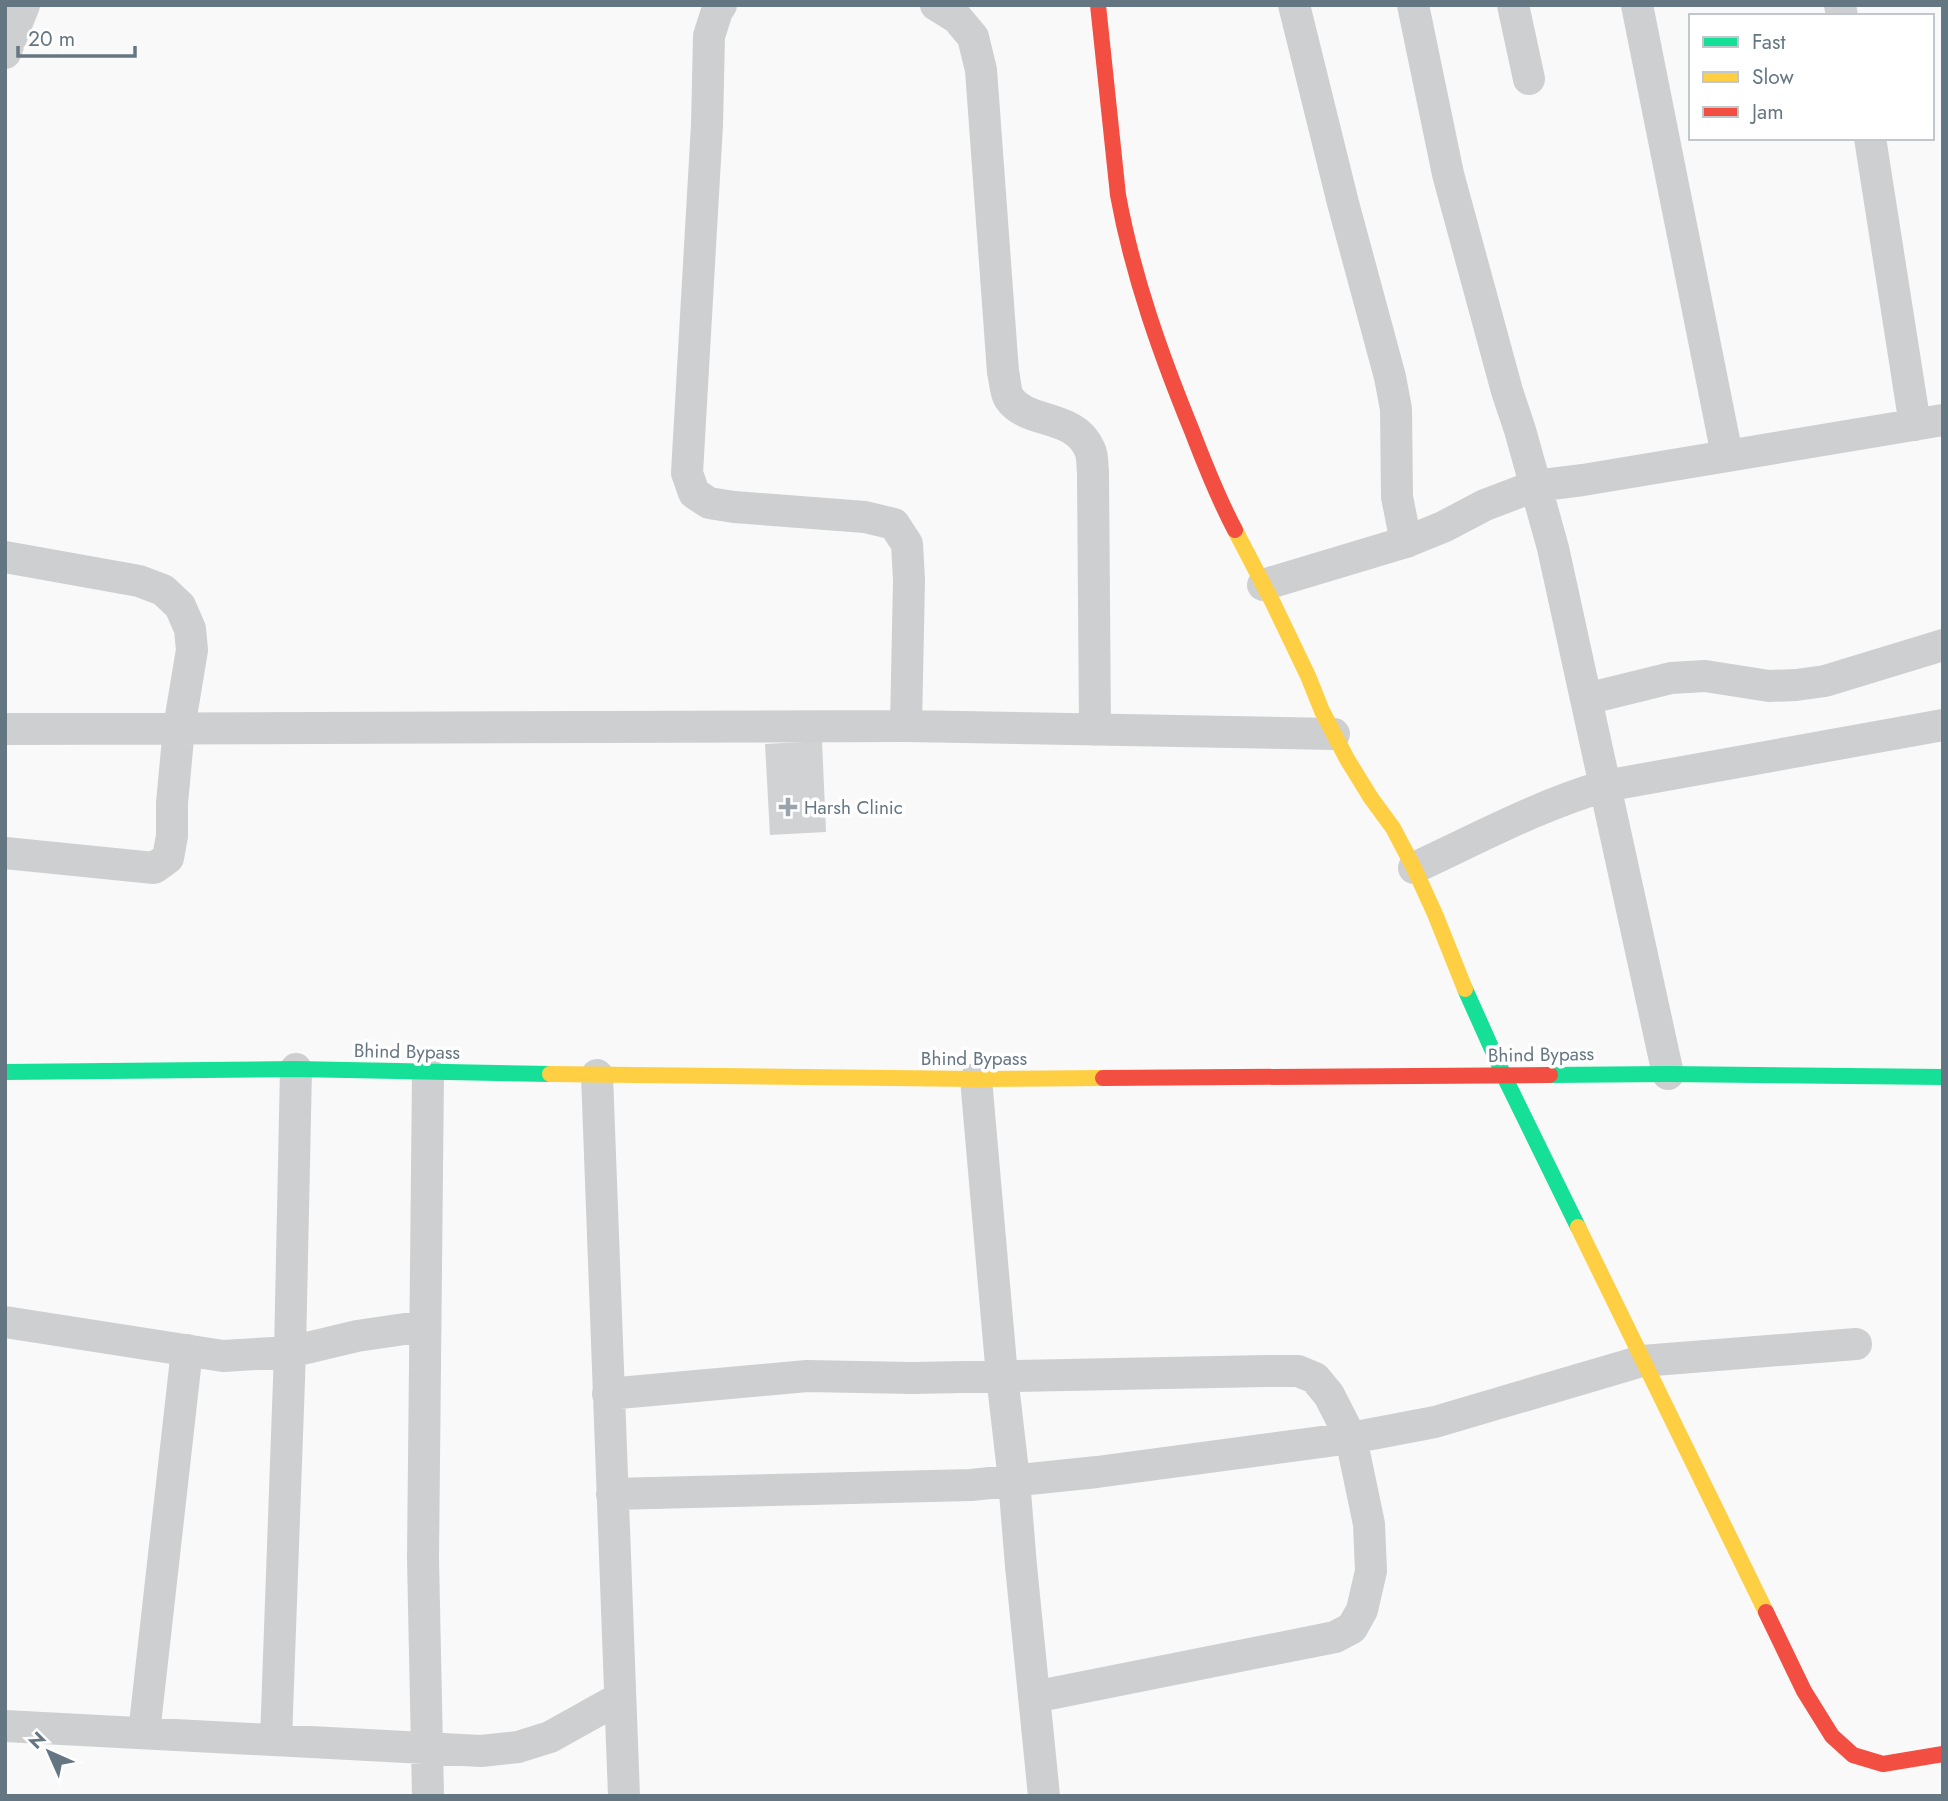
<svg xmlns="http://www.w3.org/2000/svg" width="1948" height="1801" font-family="Jost,sans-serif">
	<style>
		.building { fill: #d0d2d3 }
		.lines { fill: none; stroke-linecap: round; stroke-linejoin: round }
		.street { stroke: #cecfd0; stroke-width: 32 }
		.fast { stroke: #16e098; stroke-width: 16 }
		.slow { stroke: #ffcf43; stroke-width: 16 }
		.jam { stroke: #f24e42; stroke-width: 16 }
		.poi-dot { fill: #99a4ac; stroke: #fff; stroke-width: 2.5 }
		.labels { text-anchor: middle; stroke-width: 7; stroke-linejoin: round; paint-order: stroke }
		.poi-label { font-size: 19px; fill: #657683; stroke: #fff; text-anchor: start }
		.street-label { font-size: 19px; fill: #657683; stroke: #fff }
	</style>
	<rect width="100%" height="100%" fill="#f9f9f9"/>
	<path class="building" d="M822,741L826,832L770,835L765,744Z"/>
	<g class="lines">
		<path class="street" d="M721,5L717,11L709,36L707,125L687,473L694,493L709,503L734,507L865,517L894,524L907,544L909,580L906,726
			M936,5L957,18L973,37L981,70L1003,372C1005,379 1005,392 1009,398C1027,425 1075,413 1090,450C1093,457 1092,465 1093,472L1095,730
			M1294,5L1343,203L1390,377L1396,409L1397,497L1406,542
			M1413,5L1448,174L1507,391L1520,430L1553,548L1668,1074
			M1513,5L1529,79
			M1637,5L1727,455
			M1840,5L1842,16
			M5,53L24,5
			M1870,138L1915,425
			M5,557L139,581L163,590L180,606L190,629L192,650L179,728L172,803V836L168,858L154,868L5,853
			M1263,585L1406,542L1443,527L1485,505L1535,486L1583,480L1943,420
			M1586,699L1671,678L1705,676L1769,686L1796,685L1825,681L1943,645
			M5,729L906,726L1334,734
			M1414,868C1477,839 1539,805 1605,786L1943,725
			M597,1075L624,1796
			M976,1079L1002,1376L1014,1480L1021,1566L1044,1796
			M5,1322L223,1356L290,1352L357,1336L425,1326
			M608,1394L807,1376L912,1378L1267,1371H1298L1315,1378L1329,1395L1351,1438L1369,1524L1371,1571L1362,1610L1352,1628L1335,1637L1034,1697
			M612,1494L971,1485L1097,1472L1351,1438L1435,1422L1642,1361L1856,1344
			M5,1726L481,1751L518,1747L550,1737L620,1698
			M144,1733L187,1350
			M276,1740L290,1352L296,1069
			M428,1796L423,1559L428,1073"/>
		<path class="fast" d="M1465,989L1504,1076L1578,1227
			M5,1072L296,1069L550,1074
			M1550,1075L1668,1074L1943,1077"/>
		<path class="slow" d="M1235,530L1273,603L1308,676L1322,711L1347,759L1371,798L1393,828L1414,868L1435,914L1465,989
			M550,1074L976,1079L1103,1078
			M1578,1227L1766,1612"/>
		<path class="jam" d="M1098,5L1118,195C1133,277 1161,355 1192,431C1205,465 1218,498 1235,530
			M1103,1078L1550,1075
			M1766,1612L1804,1691L1832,1736L1853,1755L1883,1764L1943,1754"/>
	</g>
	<path class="poi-dot" d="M784.5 796.5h7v7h7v7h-7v7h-7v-7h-7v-7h7z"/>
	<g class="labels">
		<g class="poi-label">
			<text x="804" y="814">Harsh Clinic</text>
		</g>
		<g class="street-label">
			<text transform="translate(407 1051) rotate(1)" y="7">Bhind Bypass</text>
			<text transform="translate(1541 1054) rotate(-1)" y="7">Bhind Bypass</text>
			<text x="974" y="1065">Bhind Bypass</text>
		</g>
	</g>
	<rect width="1948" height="1801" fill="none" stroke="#657683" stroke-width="14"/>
	<rect x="1689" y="14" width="245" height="126" fill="#ffffff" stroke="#c1c8cd" stroke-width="2"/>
	<rect x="1703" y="37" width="35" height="10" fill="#16e098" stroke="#c1c8cd" stroke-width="2"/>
	<text x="1752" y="49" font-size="21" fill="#657683">Fast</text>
	<rect x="1703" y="72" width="35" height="10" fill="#ffcf43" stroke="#c1c8cd" stroke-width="2"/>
	<text x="1752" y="84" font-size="21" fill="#657683">Slow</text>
	<rect x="1703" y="107" width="35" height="10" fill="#f24e42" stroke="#c1c8cd" stroke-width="2"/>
	<text x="1752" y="119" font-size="21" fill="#657683">Jam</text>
	<g transform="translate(49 1752) rotate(315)" stroke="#ffffff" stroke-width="5" paint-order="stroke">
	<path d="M0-5L12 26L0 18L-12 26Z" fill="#657683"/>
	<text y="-10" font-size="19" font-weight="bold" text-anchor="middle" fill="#657683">N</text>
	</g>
	<path d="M18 46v10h117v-10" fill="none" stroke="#657683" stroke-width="3.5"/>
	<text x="28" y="46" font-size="21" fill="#657683" stroke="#ffffff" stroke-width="5" paint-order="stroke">20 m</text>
</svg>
